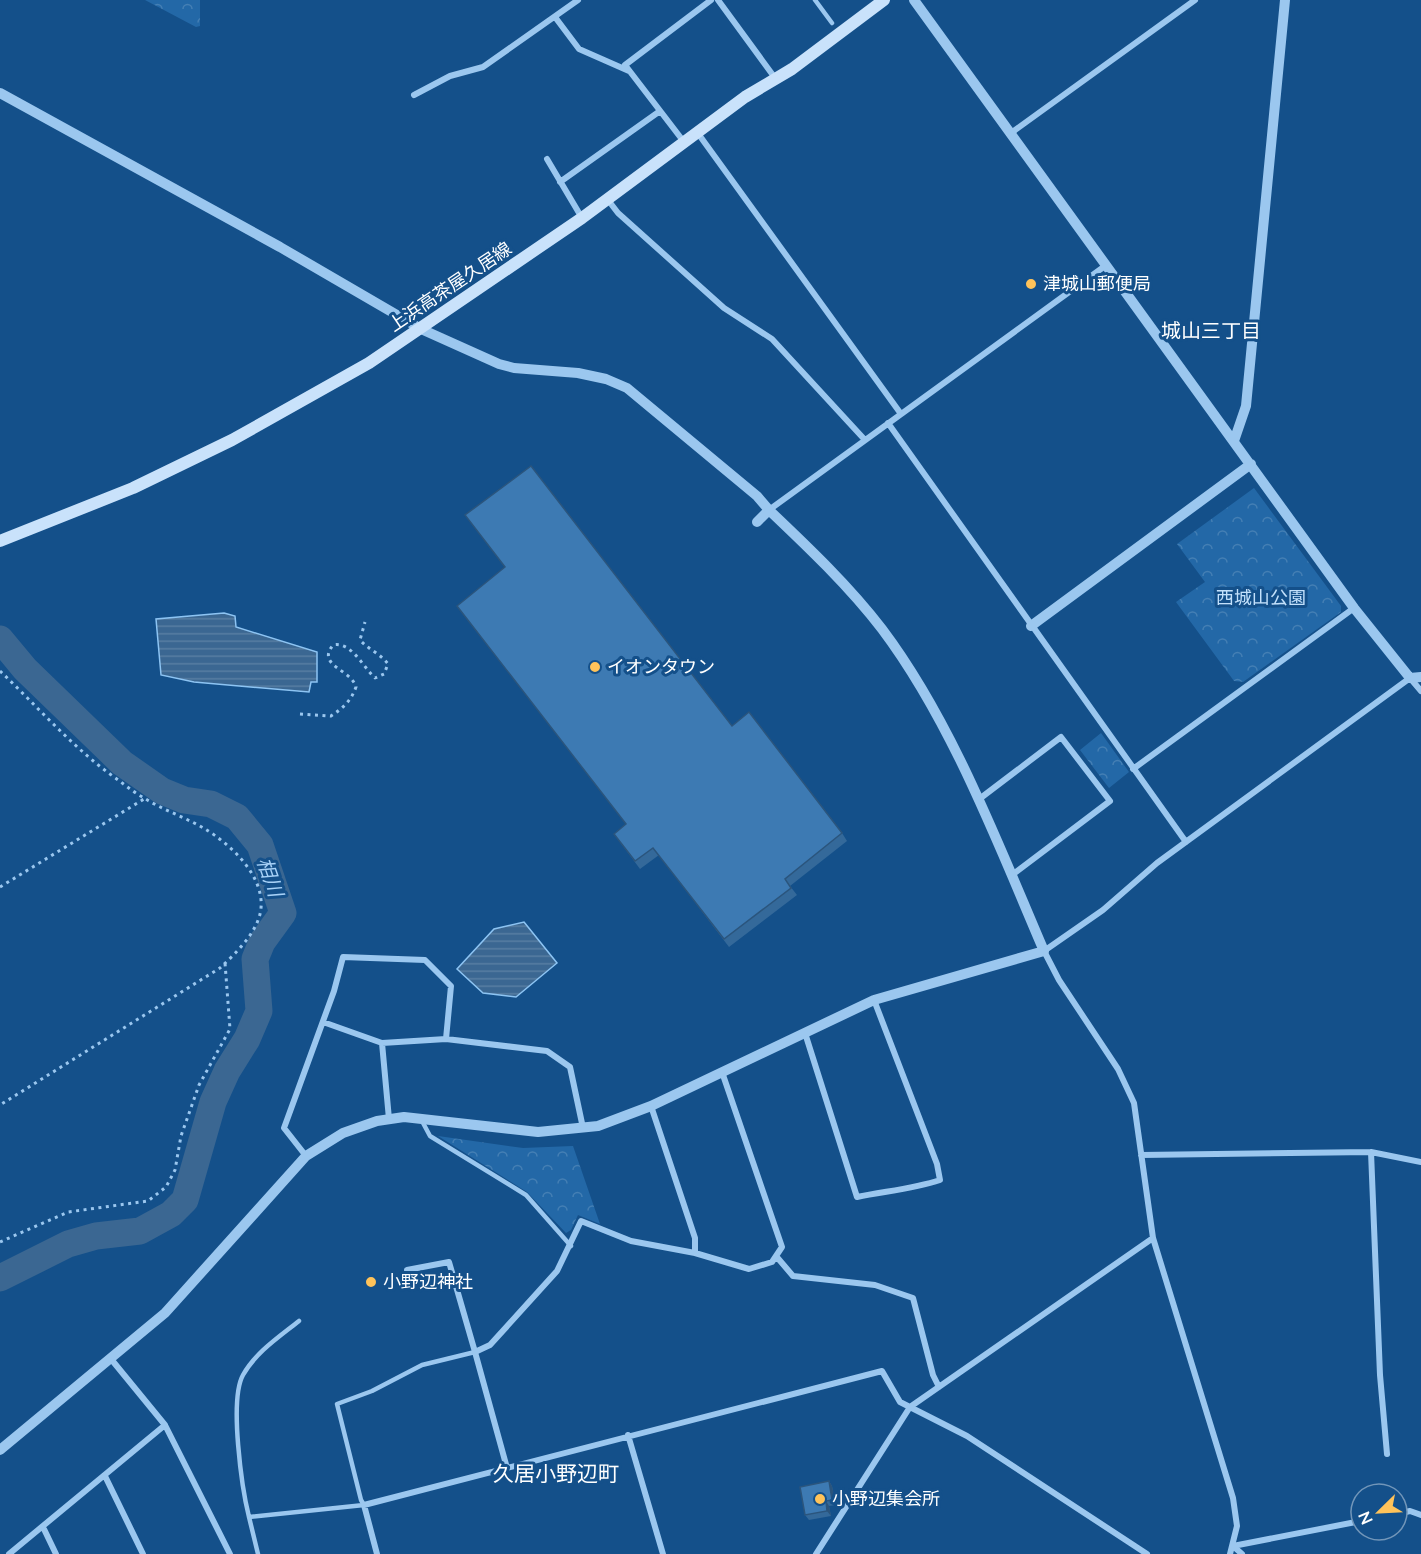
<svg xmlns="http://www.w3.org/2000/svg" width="1421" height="1554" font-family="Lato,'Noto Sans JP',sans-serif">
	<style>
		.park { fill: url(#park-crowns) }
		.water { fill: url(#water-rules); stroke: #8dc4f3; stroke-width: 1.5 }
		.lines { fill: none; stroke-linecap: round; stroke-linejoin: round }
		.river { stroke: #3b6792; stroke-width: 27 }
		.path { stroke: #9bc7ef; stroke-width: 3; stroke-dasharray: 3 4.5; stroke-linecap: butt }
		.service { stroke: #9bc7ef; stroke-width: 4.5 }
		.minor { stroke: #9bc7ef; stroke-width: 6 }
		.tertiary { stroke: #9bc7ef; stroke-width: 10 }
		.secondary { stroke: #c9e2fb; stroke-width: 12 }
		.wall { fill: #34699a }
		.shaded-wall { fill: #2b557d }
		.building { fill: #3d7ab3; stroke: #2b557d; stroke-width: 1.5 }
		.poi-dot { fill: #ffc35a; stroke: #14508a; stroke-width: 2 }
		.labels { text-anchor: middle; stroke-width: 6; stroke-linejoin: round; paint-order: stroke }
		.poi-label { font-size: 18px; fill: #fff; stroke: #14508a; text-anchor: start }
		.street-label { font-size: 18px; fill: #fff; stroke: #14508a }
		.park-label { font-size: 18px; fill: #c2e0fb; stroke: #14508a }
		.neighbourhood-label { font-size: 20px; fill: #fff; stroke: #14508a }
		.water-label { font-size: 20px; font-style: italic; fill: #a7d1f7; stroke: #14508a }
		.quarter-label { font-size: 21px; fill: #fff; stroke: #14508a }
	</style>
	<defs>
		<pattern id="park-crowns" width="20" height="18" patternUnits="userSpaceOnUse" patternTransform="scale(1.5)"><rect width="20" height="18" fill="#2368a7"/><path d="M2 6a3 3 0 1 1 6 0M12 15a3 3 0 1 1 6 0" fill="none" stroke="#447fb4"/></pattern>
		<pattern id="water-rules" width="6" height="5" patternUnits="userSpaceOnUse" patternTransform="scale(1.5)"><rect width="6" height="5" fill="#3b6792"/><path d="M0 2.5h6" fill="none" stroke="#587ea2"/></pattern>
	</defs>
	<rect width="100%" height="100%" fill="#14508a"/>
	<path class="park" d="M145,0H200V26L196,27Z
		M1254,488L1341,606V612L1243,682L1234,681L1176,602L1205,582L1177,544Z
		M1101,733L1129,772L1109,788L1080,750Z
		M438,1136L523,1148L573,1146L600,1224L578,1215L571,1230L566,1233L527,1192Z"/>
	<path class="water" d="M224,613L235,616L236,627L317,652V682H311L309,692L194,682L161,675L156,619Z
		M524,922L557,963L516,997L483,993L457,969L494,929Z"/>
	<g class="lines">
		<path class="river" d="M0,639L25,669L122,763L162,791L184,800L211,804L237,817L260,845L283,913L262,942L255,959L259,1011L247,1039L227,1071L213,1102L185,1200L171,1214L140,1231L96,1236L68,1244L0,1278"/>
		<path class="path" d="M0,671C37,706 72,747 114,777C124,784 133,792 144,798C163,810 185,817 205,829C230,844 264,875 261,908C259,931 236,953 220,968L0,1105
			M300,714L331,716C343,708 351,701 356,687C351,669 316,666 333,645C351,641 363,667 375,678L384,674L388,664C381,654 369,650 360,640L365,622
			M0,887L144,799
			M0,1242L68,1212L148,1201L166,1187L175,1170L181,1136L199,1085L230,1029L225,963"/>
		<path class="service" d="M815,0L832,23
			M422,1121L430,1136L526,1195L571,1246
			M249,1517C242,1489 229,1400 243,1375C256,1352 279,1337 299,1321
			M258,1554L249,1517L364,1505L361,1500L337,1404L372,1391L422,1365L475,1352"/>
		<path class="minor" d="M718,0L775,78
			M555,17L579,49L629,71
			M414,95L450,76L483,67L578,0
			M697,132L901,414
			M1011,133L1195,0
			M684,142L625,65L711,0
			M547,159L582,218
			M560,182L660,111
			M608,200L618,213L724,308L772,339L865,440
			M888,423L1186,842
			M769,510L1105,266
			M1133,769L1354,608
			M978,800L1061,737L1110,801L1012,875
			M323,1022L382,1043L446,1039
			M805,1033L857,1197C886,1191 913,1189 940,1180L937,1164L874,1000
			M382,1043L389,1119
			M651,1106L695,1238V1253L749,1269L772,1262L782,1247L722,1072
			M1371,1152L1421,1162
			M1141,1155L1371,1152L1380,1375L1387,1454
			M306,1156L284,1128L334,991L343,957L425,960L451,986L446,1039L547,1051L570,1067L583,1128
			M776,1256L793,1276L875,1285L913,1298L933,1375L939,1387
			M407,1270L449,1262L475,1352
			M111,1359L165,1425L230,1554
			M628,1435L663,1554
			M507,1468L475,1352L490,1345L557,1271L581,1221L631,1241L695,1253
			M105,1476L143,1554
			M1397,1514L1410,1511L1421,1515
			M43,1527L56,1554
			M1233,1546L1361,1521
			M1233,1546L1242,1554
			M9,1554L165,1425
			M377,1554L364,1505L882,1371L900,1402L967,1436L1147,1554
			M816,1554L910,1407L1153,1238
			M1230,1554L1237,1526L1233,1498L1153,1238L1134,1103L1118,1069L1059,980L1044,951L1103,910L1157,863L1410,678L1421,691"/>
		<path class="tertiary" d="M914,0L1354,608L1410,678L1421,677
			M0,93L280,247L421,329L499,364L514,368L578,373L606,379L627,388L757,496L769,510L757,522
			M1234,441L1246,406L1285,0
			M1031,626L1251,464
			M0,1450L165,1313L306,1156L343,1133L377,1121L404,1117L538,1132L598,1126L651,1106L874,1000L1044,951C998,844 952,722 882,629C849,586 808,547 769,510"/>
		<path class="secondary" d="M0,541L133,488L232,440L369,363L582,218L745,97L792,69L884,0"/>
	</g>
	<path class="wall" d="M732,726L842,833L847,841L790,886L797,895L729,947L659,855L640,869L620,842L626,825Z
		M829,1481L832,1486L836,1505L829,1506L831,1516L809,1520L805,1515Z"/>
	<path class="shaded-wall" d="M829,1481L832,1486L836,1505L832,1500Z
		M826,1501L829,1506L831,1516L827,1511Z"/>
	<path class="building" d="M531,466L732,726L749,712L842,833L785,879L791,888L724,939L653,848L635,861L614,834L626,824L457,606L505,567L465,515Z
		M371,1276L372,1282L367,1283L366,1277Z
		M829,1481L832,1500L826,1501L827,1511L805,1515L800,1487Z"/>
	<g class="poi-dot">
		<circle cx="1031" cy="284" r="6"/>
		<circle cx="595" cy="667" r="6"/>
		<circle cx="371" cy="1282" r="6"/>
		<circle cx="820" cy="1499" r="6"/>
	</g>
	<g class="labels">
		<g class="poi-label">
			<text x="1043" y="290">津城山郵便局</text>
			<text x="607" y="673">イオンタウン</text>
			<text x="383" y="1288">小野辺神社</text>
			<text x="832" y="1505">小野辺集会所</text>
		</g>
		<g class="street-label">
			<text transform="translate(450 287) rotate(-34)" y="6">上浜高茶屋久居線</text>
		</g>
		<g class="park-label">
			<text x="1261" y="604">西城山公園</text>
		</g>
		<g class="neighbourhood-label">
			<text x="1211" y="338">城山三丁目</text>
		</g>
		<g class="water-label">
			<text transform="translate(270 877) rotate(71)" y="7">相川</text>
		</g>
		<g class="quarter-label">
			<text x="556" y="1481">久居小野辺町</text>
		</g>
	</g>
	<g transform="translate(1379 1512) rotate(246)"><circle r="28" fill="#14508a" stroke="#7296b9" stroke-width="1.5"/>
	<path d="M0-4.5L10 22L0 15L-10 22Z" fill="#ffc35a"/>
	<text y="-9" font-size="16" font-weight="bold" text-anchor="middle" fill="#ffffff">N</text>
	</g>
</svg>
